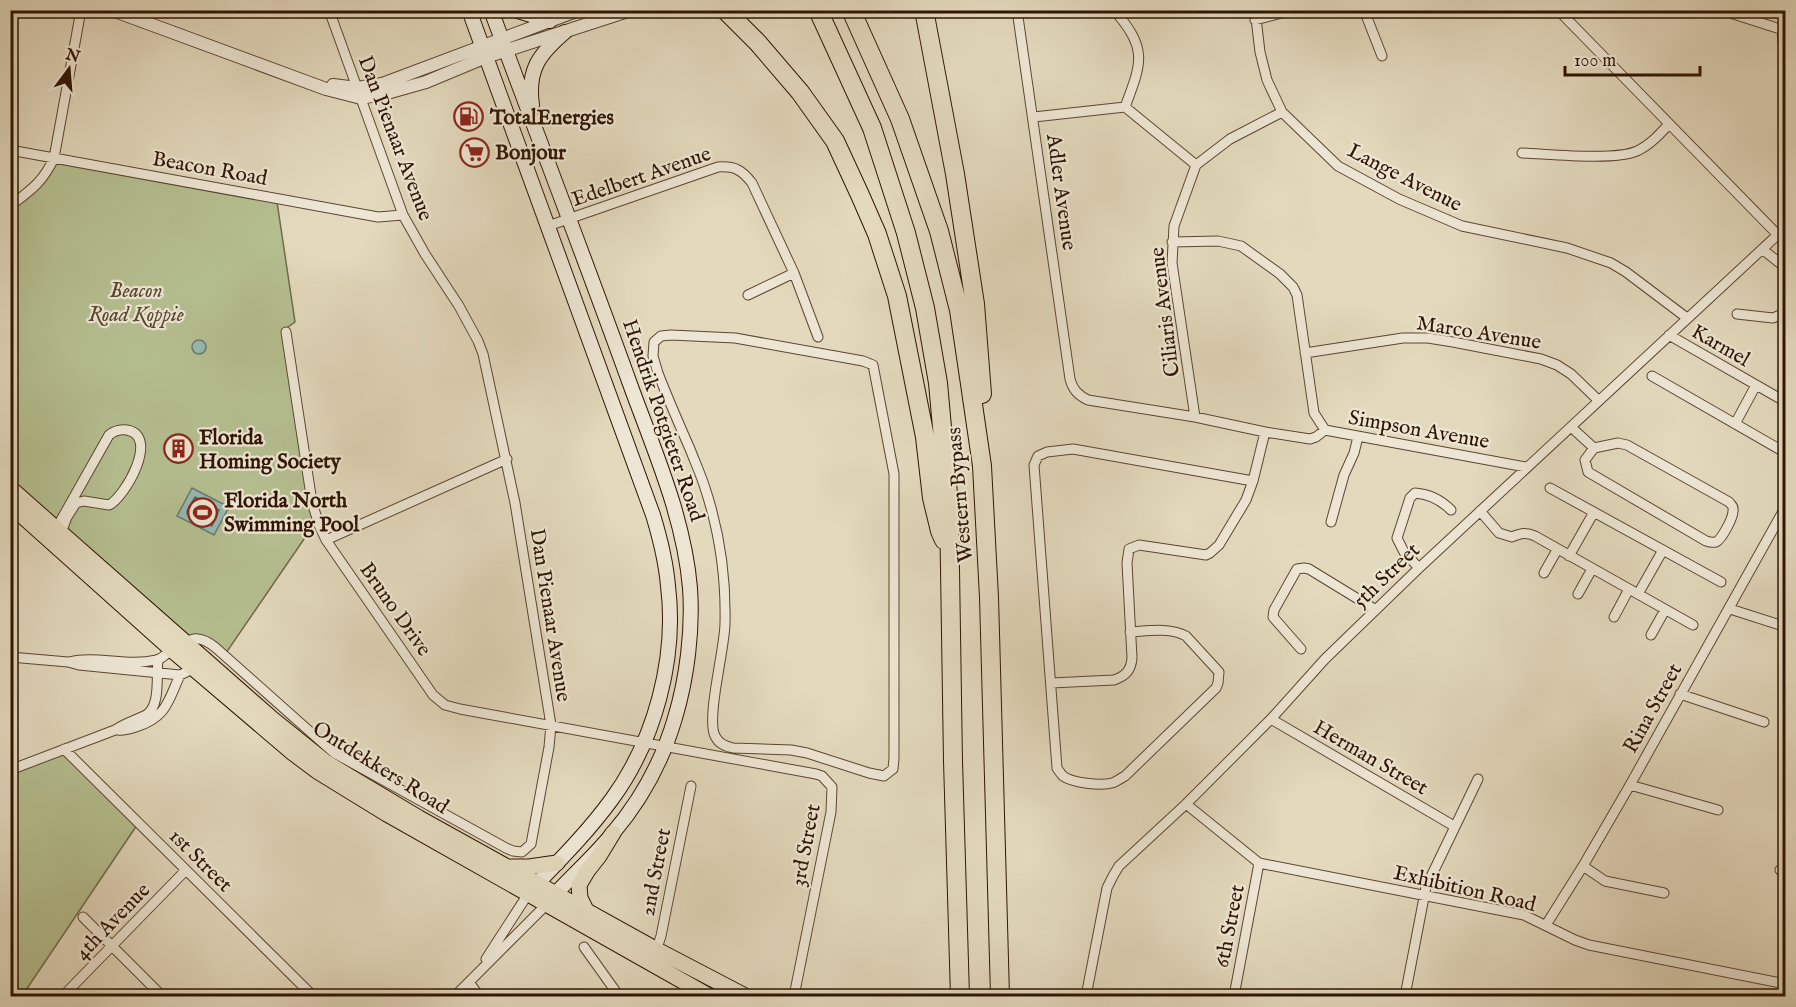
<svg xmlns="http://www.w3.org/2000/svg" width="1796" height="1007" font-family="'IM FELL English',serif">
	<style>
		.green { fill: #b5bf90; stroke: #726a49; stroke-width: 1.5 }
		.water { fill: #95bab5; stroke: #6c786d; stroke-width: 1.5 }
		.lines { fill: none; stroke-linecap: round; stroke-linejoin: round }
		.shore { stroke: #62675c; stroke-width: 1.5 }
		.minor-casing { stroke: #5c4531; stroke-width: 11 }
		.tertiary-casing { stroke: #5c4531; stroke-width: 14 }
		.secondary-casing { stroke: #2f1402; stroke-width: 16 }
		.primary-casing { stroke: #2f1402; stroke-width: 17 }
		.motorway-casing { stroke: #2f1402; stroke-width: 20 }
		.minor { stroke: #ede6d4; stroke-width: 9 }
		.tertiary { stroke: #ede6d4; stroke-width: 12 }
		.secondary { stroke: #ede6d4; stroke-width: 14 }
		.primary { stroke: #e3d9bd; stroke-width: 15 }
		.motorway { stroke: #e3d9bd; stroke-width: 18 }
		.labels { text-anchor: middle; stroke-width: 4.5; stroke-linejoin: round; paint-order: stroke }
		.poi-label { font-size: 21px; font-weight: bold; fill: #2f1402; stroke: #ede6d4; text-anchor: start }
		.street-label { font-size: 21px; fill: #2f1402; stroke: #ede6d4 }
		.park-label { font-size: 21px; font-style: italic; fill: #57472d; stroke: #ede6d4 }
	</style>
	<rect width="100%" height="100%" fill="#e3d9bd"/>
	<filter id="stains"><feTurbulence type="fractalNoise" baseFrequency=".00333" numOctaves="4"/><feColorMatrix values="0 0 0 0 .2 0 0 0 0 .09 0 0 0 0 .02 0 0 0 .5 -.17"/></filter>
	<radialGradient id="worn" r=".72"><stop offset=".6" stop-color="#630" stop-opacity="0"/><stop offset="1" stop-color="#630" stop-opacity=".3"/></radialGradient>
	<path class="green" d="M56,161L277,202L295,322L284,330L315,523L226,653C212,641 208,632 188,638L11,481V209Z
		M63,752L137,825L22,996H11V773Z"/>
	<path class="water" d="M192 347a7 7 0 1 1 14 0a7 7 0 1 1-14 0Z
		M192,488L229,507L214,535L177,516Z"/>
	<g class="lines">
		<path class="shore" d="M195,497L219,510L212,526L187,514V511Z"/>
		<defs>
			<path id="minor" d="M1017,10L1070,379C1073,390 1078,395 1088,400L1195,417L1265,432L1310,439L1316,437L1325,430
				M1114,10C1148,49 1142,62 1125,107
				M1255,10L1260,52L1267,80L1282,112L1338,166L1399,199L1462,226L1567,248L1611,263L1626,272L1687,318
				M1364,10L1382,56
				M1558,10L1777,234
				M1721,10L1786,31
				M1255,20L1293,10
				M1782,30L1786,74
				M1034,117L1125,107L1196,165
				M10,150L378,217L403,215
				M1522,153C1549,154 1615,161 1637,151C1650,145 1660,134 1669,124
				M10,206C31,190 43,182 54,158L81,10
				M548,226L718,167C735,166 742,170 752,183L794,273L818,337
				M1172,242L1218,241L1241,246L1280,274L1293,287L1297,295L1314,413L1325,430L1526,467
				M1762,249L1786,268
				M748,295L794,273
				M1737,314L1773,318L1782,314L1786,303
				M286,332L312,502L319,525L326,540L433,695L445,705L460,709L816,774L822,776L832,787L831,812L794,996
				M671,335L735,338L863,361L873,365L894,474V758L893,769L884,776L869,773L807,753L791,750L733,748C725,746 719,744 715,736C706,718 725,648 725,623C726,578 719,530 705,488C701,475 695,462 690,449C679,424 668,399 658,373L653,356L654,342L661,336Z
				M1669,335L1786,402
				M1305,353L1403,338H1428L1453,342L1541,359L1557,365L1571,374L1598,400
				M1652,376L1786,453
				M1195,417L1172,263L1174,226L1196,165L1230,139L1282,112
				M1735,424L1756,385
				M1571,427L1594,448L1585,460L1588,472L1706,541C1709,542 1711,543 1716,542C1722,539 1733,518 1733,511C1734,506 1732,506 1729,502L1627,445L1618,443L1594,448
				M1550,488L1721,582
				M1480,511L1499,533L1512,537C1521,533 1526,532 1535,536L1693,625
				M1331,522L1344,475L1354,453L1358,437
				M56,529L109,435C114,431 121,429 127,430C160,436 125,497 109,505L84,501L76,503L67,517L61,533
				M326,540L507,459
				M1569,556L1594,512
				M1419,568L1404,552L1397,538L1410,498L1415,493C1429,494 1441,500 1451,510
				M1544,573L1557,550
				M1578,594L1592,569
				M1638,594L1663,550
				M1730,609L1786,627
				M1614,617L1629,589
				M1130,632C1148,631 1169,627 1186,636L1219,672L1218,683L1216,688L1125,776C1121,778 1116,782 1112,783C1101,786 1072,783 1063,776C1061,774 1059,771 1057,768L1034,465L1038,456L1047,452L1073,449L1253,481
				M1651,635L1665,610
				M1301,649L1273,617L1274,610L1297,569L1304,568L1309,569L1376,610
				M10,657L68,662L79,665L180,675L197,667
				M68,662C97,655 127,667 156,660C162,659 166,654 171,650C190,638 198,633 216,648L334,753L506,848L513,851L522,852L531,844L549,747L551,725L515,503L483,354L478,341L459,306L425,254L403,215L329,10
				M1051,683L1114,680C1125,676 1131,671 1132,658L1127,563L1129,549L1139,545L1206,555L1210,553L1219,545L1246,500L1253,481L1265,432
				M1680,694L1764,722
				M1271,719L1454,826
				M118,730C124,731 130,729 136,727C167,717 168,701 180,675
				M64,749L313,996
				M10,770L115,730C125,723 136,720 146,715C161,706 156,676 158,660
				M1630,785L1718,810
				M1186,804L1259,863L1524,915L1575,940L1589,945L1786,984
				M1583,866L1605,881L1664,893
				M1780,870L1786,872
				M83,917L162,996
				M1546,925L1583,866L1630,785L1786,506
				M584,947L619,996
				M655,954L661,936L691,786
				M486,959L528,894
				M469,982L479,996
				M63,996L186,870
				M455,996L546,905
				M1086,996L1107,888L1113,876L1119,866L1186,804L1271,719L1325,659L1419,568L1786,227
				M1234,996L1259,863
				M1405,996L1426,887L1478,779"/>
			<path id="tertiary" d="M112,10L326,89L361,98L387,93L426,82L486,57L631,10
				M333,85L357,88L382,84L579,10"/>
			<path id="secondary" d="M469,10L653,515C660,538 666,562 668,586C677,658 655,740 612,799C588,832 559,861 530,891
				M491,10C537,135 585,259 630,384C654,450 684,517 690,588C693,630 687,678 675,718C663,759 641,800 613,833C594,857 570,877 550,900
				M515,10L550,21
				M532,105C527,70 539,54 565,32"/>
			<path id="primary" d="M10,488L270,717L327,763L419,818L657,950L745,996
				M10,505L172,650L293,753L317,771L387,814L709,996
				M512,867H529L557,863
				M586,910L580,898L579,885L588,870L599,856L613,833"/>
			<path id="motorway" d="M725,10L758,43L800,92L835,141L860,195L877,234L897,296L925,437L932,498L940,531L944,540
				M818,10L872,128L906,233L925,308L938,383L949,505L953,761L960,996
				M851,10L900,119L939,231L959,310L970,384L982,466L989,597L1000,996
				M924,10L955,174L975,304L982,394"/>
		</defs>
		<use href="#minor" class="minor-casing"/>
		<use href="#tertiary" class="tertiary-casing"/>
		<use href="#secondary" class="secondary-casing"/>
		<use href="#primary" class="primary-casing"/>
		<use href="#motorway" class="motorway-casing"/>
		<use href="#minor" class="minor"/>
		<use href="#tertiary" class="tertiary"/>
		<use href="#secondary" class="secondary"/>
		<use href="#primary" class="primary"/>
		<use href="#motorway" class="motorway"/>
	</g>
	<defs>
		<symbol id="fuel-ring" viewBox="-11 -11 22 22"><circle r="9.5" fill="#ede6d4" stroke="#8f2418" stroke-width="1.5"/><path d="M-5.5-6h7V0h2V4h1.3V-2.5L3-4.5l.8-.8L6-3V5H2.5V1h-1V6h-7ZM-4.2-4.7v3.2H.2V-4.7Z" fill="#8f2418"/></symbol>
		<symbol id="supermarket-ring" viewBox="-11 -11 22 22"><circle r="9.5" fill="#ede6d4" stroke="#8f2418" stroke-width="1.5"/><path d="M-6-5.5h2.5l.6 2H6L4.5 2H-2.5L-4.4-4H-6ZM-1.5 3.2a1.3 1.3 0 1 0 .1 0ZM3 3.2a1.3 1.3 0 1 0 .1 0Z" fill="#8f2418"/></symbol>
		<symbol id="building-ring" viewBox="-11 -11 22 22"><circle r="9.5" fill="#ede6d4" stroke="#8f2418" stroke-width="1.5"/><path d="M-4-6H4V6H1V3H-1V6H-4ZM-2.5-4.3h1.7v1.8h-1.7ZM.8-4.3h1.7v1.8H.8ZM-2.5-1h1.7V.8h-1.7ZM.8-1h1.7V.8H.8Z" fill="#8f2418"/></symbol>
		<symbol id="stadium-ring" viewBox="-11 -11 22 22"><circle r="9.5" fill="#ede6d4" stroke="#8f2418" stroke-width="1.5"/><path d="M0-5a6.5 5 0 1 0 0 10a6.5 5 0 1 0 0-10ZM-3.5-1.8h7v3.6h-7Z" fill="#8f2418"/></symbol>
	</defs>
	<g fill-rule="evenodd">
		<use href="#fuel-ring" x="452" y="100" width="33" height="33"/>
		<use href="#supermarket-ring" x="458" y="136" width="33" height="33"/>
		<use href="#building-ring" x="162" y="432" width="33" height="33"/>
		<use href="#stadium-ring" x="186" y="496" width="33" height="33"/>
	</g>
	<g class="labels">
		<g class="poi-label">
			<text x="490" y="124">TotalEnergies</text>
			<text x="495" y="159">Bonjour</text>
			<text x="199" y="444">Florida<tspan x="199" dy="24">Homing Society</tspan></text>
			<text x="224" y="507">Florida North<tspan x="224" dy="24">Swimming Pool</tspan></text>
		</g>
		<g class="street-label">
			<text transform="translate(396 138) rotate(69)" y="7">Dan Pienaar Avenue</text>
			<text transform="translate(210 168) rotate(10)" y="7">Beacon Road</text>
			<text transform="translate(641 176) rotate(-19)" y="7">Edelbert Avenue</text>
			<text transform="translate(1405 177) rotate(27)" y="7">Lange Avenue</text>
			<text transform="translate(1062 192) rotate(82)" y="7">Adler Avenue</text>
			<text transform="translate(1164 312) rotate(-97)" y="7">Ciliaris Avenue</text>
			<text transform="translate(1479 332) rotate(9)" y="7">Marco Avenue</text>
			<text transform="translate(1721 345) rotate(30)" y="7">Karmel</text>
			<text transform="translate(664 420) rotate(71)" y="7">Hendrik Potgieter Road</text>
			<text transform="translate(1419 429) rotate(10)" y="7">Simpson Avenue</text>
			<text transform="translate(959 495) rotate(-95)" y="7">Western Bypass</text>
			<text transform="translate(1386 575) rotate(-44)" y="7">5th Street</text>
			<text transform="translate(396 609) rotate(55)" y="7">Bruno Drive</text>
			<text transform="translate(551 615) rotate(81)" y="7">Dan Pienaar Avenue</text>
			<text transform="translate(1652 708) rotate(-61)" y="7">Rina Street</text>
			<text transform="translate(1371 757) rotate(30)" y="7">Herman Street</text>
			<text transform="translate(381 767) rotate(32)" y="7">Ontdekkers Road</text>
			<text transform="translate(805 845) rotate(-79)" y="7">3rd Street</text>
			<text transform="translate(201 860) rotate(45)" y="7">1st Street</text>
			<text transform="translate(655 872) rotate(-79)" y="7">2nd Street</text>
			<text transform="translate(1465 888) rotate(13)" y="7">Exhibition Road</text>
			<text transform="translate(112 921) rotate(-46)" y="7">4th Avenue</text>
			<text transform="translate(1229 926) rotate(-79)" y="7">6th Street</text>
		</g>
		<g class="park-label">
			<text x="136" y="297">Beacon<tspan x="136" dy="24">Road Koppie</tspan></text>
		</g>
	</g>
	<rect width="1796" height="1007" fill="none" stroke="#e3d9bd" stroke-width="36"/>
	<rect x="12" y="12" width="1772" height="983" fill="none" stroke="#2f1402" stroke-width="3"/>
	<rect x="18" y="18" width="1760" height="971" fill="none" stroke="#2f1402" stroke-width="1.5"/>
	<g transform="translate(69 69) rotate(16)" stroke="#ede6d4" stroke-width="4.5" paint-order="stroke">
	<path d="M0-4.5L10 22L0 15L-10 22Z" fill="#2f1402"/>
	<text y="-9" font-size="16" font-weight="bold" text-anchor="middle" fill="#2f1402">N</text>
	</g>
	<path d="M1565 66v9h135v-9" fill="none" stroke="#2f1402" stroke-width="3"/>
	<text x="1574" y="66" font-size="18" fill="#2f1402" stroke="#ede6d4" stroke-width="4.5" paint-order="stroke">100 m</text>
	<rect width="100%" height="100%" filter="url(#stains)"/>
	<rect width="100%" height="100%" fill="url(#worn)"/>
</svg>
